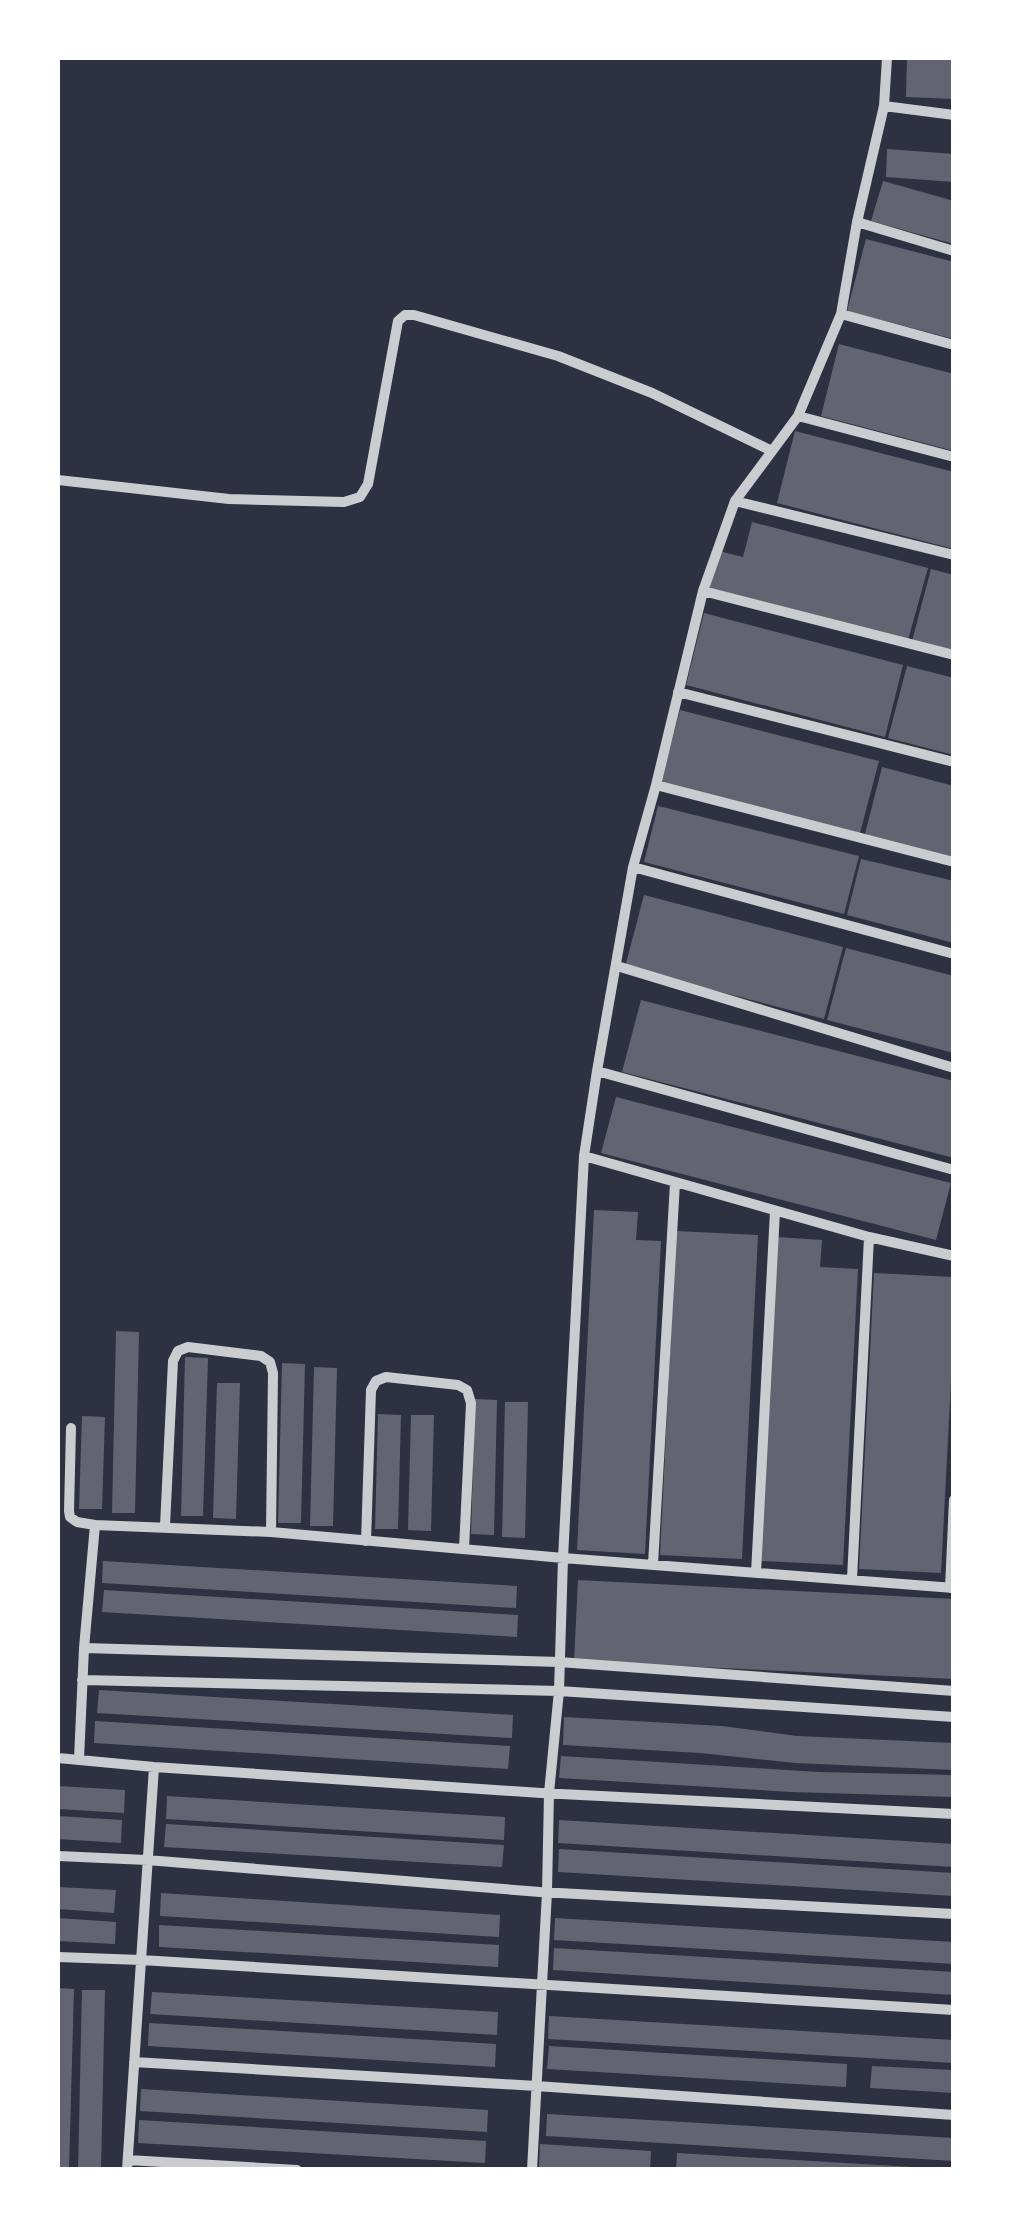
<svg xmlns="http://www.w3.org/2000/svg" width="1011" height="2227" font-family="'PT Serif',serif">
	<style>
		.building { fill: #626471 }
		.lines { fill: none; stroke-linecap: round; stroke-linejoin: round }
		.minor { stroke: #caccd0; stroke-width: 10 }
	</style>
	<rect width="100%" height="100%" fill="#2d3142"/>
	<path class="building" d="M907,58H954V99L906,97Z
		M887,149L954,154V182L886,177Z
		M883,181L954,201V244L871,221Z
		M866,239L954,262V339L847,311Z
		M839,344L954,374V451L821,416Z
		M795,431L954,472V549L777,503Z
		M752,522L928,568L908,640L709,588L719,551L743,557Z
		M931,569L954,575V652L912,641Z
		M704,613L903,665L885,737L686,685Z
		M907,666L954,678V755L888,738Z
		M680,710L879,761L860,833L661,782Z
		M882,767L954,786V857L865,834Z
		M658,806L859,856L844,914L644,862Z
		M861,859L954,881V943L847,915Z
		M644,895L843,947L824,1019L625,967Z
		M846,948L954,976V1053L827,1020Z
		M641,1000L954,1081V1158L622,1072Z
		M616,1097L951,1183L936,1240L601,1153Z
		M594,1210L638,1212L636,1240L661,1241L645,1554L577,1550Z
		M676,1231L758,1235L742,1559L660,1555Z
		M777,1237L822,1240L820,1267L858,1269L843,1565L761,1561Z
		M874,1273L954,1277L953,1344L941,1573L859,1569Z
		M116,1331L139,1332L135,1513H112Z
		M185,1357L208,1358L203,1516H181Z
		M282,1363L305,1364L301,1523H278Z
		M314,1367L337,1368L333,1526H310Z
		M217,1383H240L236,1519L213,1518Z
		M475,1399L497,1400L494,1535L471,1534Z
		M505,1402H528L525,1538L502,1537Z
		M378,1414L401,1415L398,1529H375Z
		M411,1415H434L431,1531L408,1530Z
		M82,1416L105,1417L102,1509H79Z
		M103,1561L517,1586L516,1608L102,1583Z
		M578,1580L954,1599V1679L574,1661Z
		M104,1590L518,1615L517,1637L102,1612Z
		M99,1690L513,1715L512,1738L97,1713Z
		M564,1717L722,1726L797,1736L954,1743V1770L795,1763L700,1753L563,1745Z
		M95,1721L510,1746L508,1769L94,1743Z
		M561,1756L819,1772L954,1775V1797L791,1792L559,1778Z
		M58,1786L125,1790L124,1813L58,1809Z
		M167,1796L505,1817L504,1840L166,1819Z
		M58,1816L122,1820L121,1843L58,1839Z
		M559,1820L954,1844V1867L558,1843Z
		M166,1824L504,1845L502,1867L164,1847Z
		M559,1849L954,1873V1896L558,1872Z
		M58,1887L116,1890L114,1913L58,1909Z
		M161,1893L500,1915L499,1937L160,1916Z
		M58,1918L116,1922L115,1944L58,1941Z
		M555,1918L954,1942V1964L554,1940Z
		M159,1925L499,1945L498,1967L159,1947Z
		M554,1948L954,1972V1995L553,1970Z
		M58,1988L74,1989L69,2170H58Z
		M82,1990H105L101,2170H78Z
		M152,1992L498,2012L497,2035L150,2014Z
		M549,2016L954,2040V2063L548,2039Z
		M149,2023L496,2044L495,2067L148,2046Z
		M549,2046L847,2064L846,2087L547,2069Z
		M872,2066L954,2070V2093L870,2088Z
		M141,2089L488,2110L487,2132L140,2111Z
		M547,2114L954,2138V2161L546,2136Z
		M139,2120L486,2141L485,2163L138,2143Z
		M540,2144L651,2151L650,2170L539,2167Z
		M677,2153L913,2167V2170H676Z"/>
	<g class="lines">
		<path class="minor" d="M887,58L884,106L954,115
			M857,222L954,251
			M841,314L954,345
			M798,416L954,457
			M58,480L229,499L344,502L360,497L368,484L398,321L405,315H414L558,356L652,393L772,451
			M735,501L954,555
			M703,591L954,655
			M678,692L954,762
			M656,785L954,862
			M633,867L954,954
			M617,966L954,1068
			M597,1071L954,1170
			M584,1156L869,1237L954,1256
			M71,1428L69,1511L70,1517L77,1522L95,1525L271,1532L563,1558L954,1588
			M165,1526L173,1361L178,1351L188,1347L261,1356L270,1362L273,1373L271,1532
			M366,1541L371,1390L376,1381L386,1377L458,1385L467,1390L471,1403L464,1549
			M653,1564L675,1183
			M756,1573L775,1211
			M852,1579L869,1237
			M950,1588L954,1500
			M84,1648L559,1662L954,1691
			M82,1680L559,1691L954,1717
			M58,1758L154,1767L541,1793L954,1814
			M79,1759L84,1648L95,1525
			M58,1856L147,1860L540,1892L954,1914
			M58,1957L141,1960L954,2010
			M134,2062L536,2086L954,2115
			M128,2160L297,2170
			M127,2170L154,1767
			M532,2170L547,1892L549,1793L559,1691L563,1558L584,1156L597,1071L633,867L656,785L703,591L735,501L798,416L841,314L857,222L884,106"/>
	</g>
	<rect width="1011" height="2227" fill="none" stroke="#ffffff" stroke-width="120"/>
</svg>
